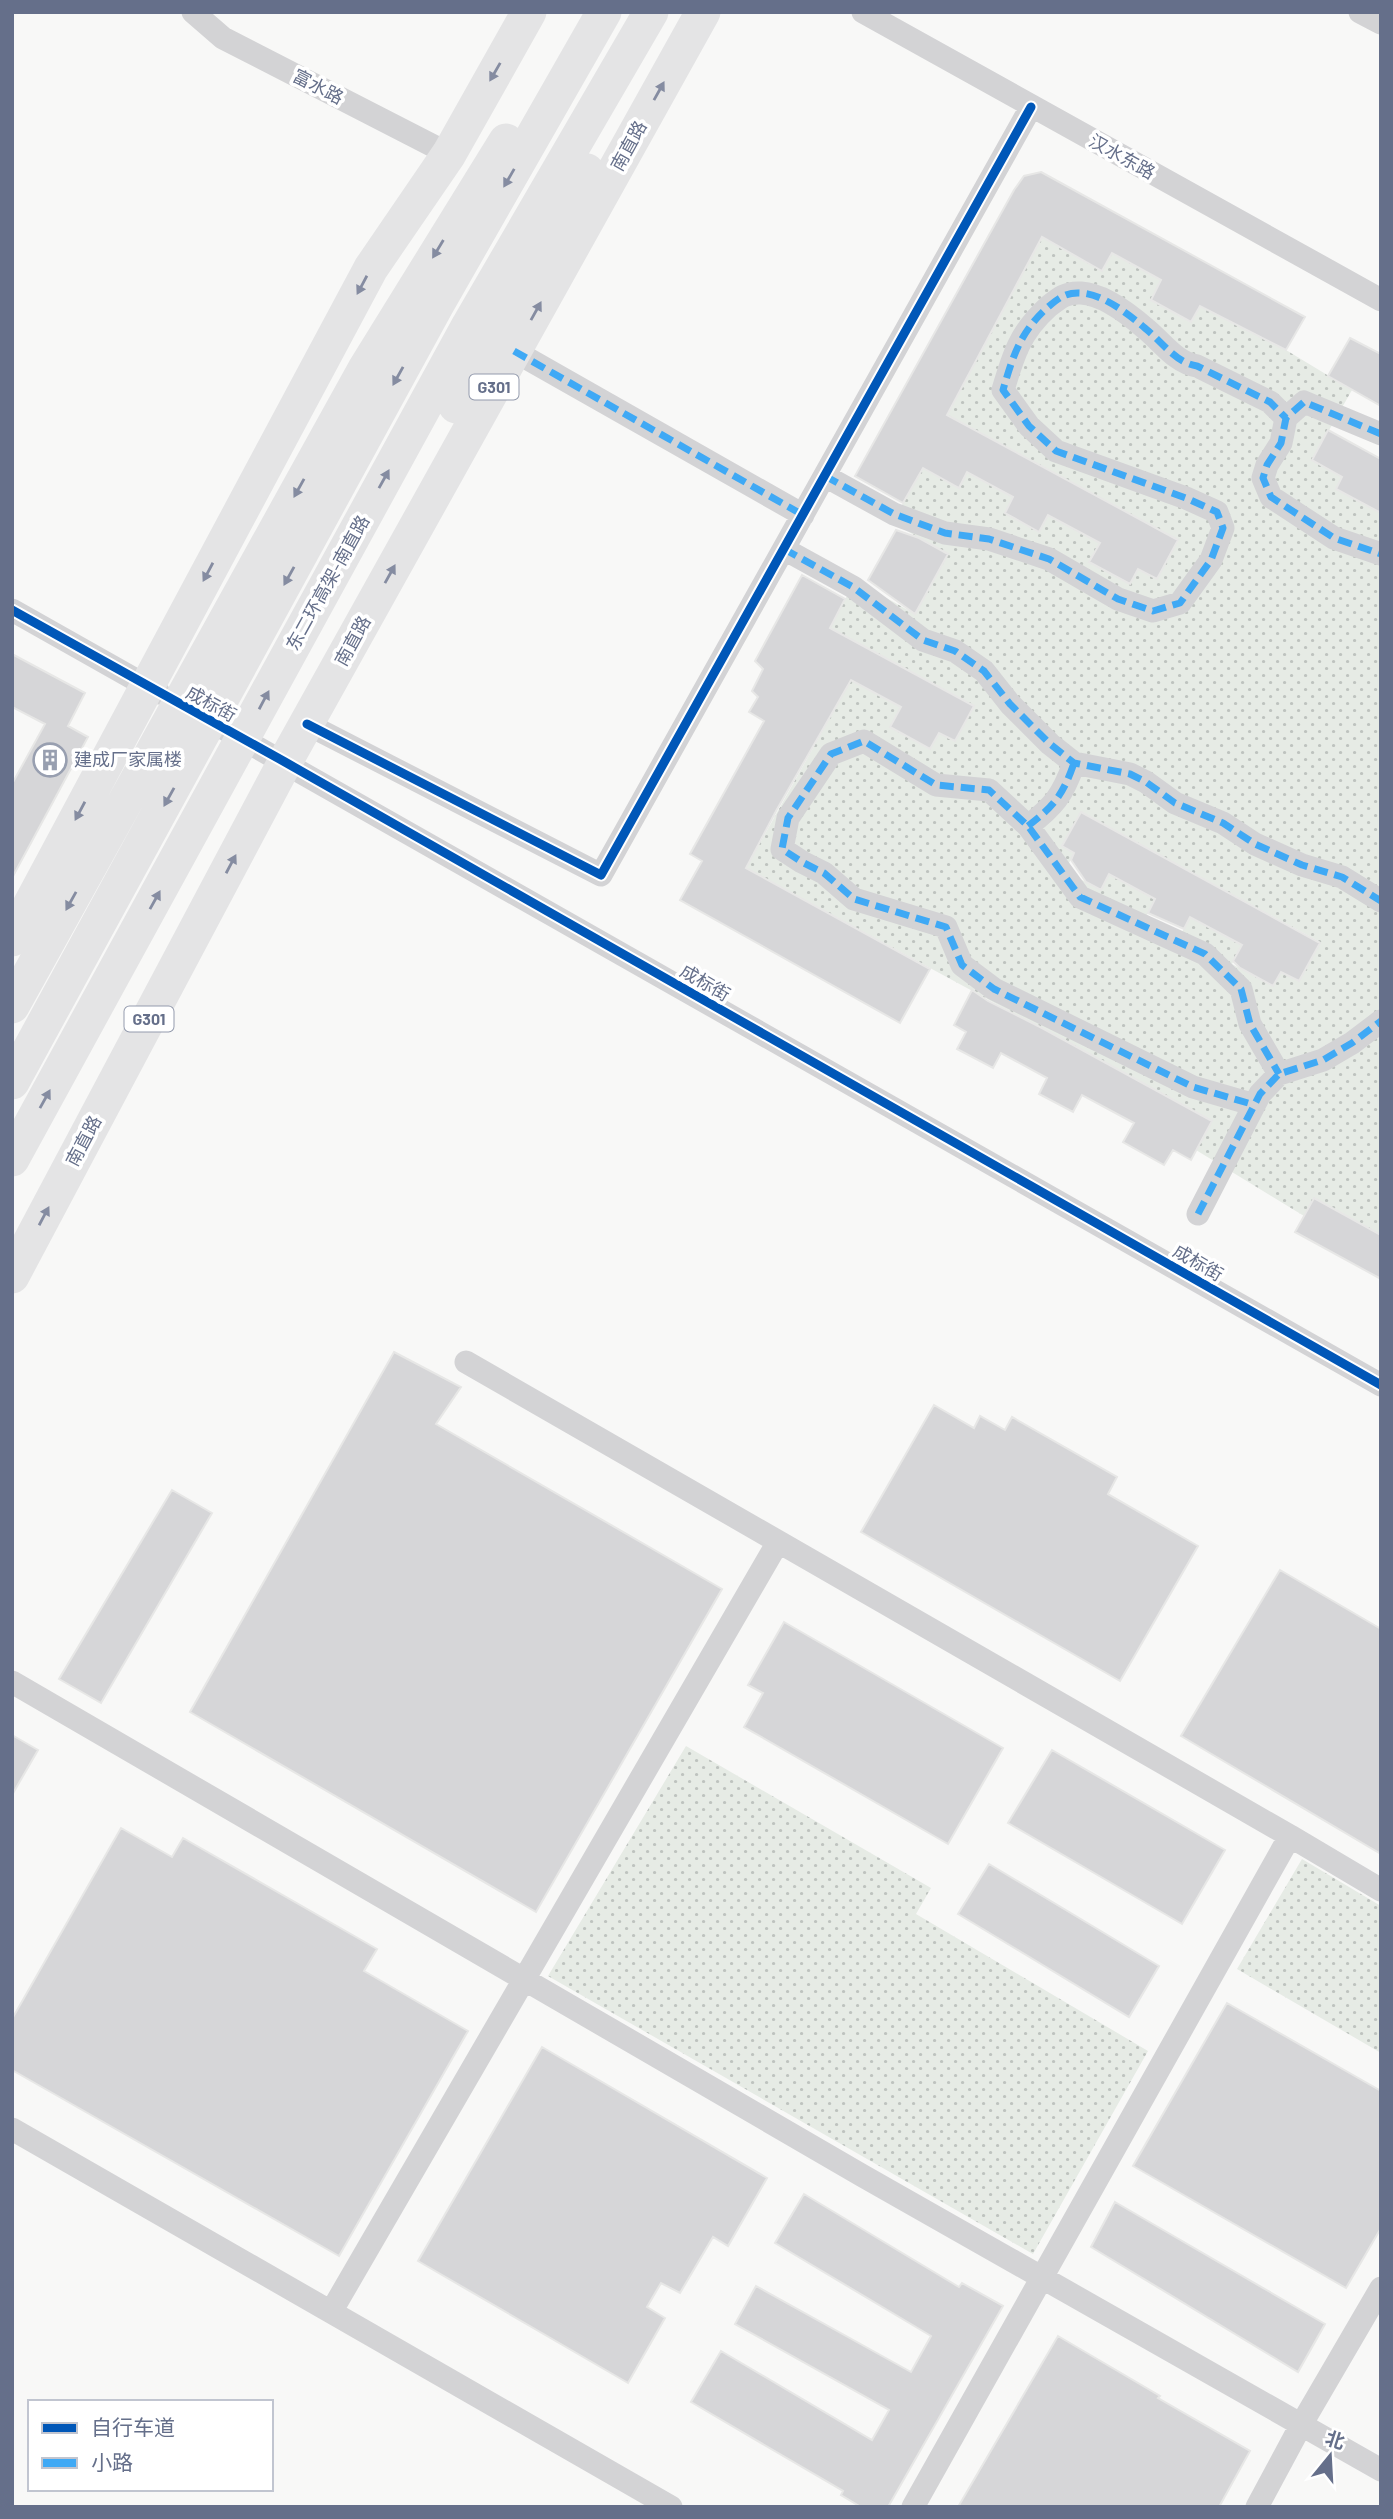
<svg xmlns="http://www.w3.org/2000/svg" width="1393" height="2519" font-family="Barlow,'Noto Sans SC',sans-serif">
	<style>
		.park { fill: url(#park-dots); fill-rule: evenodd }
		.building { fill: #d6d6d8; stroke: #e7e7e6; stroke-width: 2 }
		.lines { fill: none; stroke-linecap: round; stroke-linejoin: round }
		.minor { stroke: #d3d3d5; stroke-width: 23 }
		.highway { stroke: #e4e4e5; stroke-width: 35 }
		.quiet { stroke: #3fa9f5; stroke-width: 7; stroke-dasharray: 14 7; stroke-linecap: butt }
		.cycleway-casing { stroke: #fff; stroke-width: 13 }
		.cycleway { stroke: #0057b8; stroke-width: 9 }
		.oneway { fill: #858ca1 }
		.labels { text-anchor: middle; stroke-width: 7; stroke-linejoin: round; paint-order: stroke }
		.shield { fill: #fff; stroke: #939aad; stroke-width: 2 }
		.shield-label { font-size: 16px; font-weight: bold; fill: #656f8a }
		.street-label { font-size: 18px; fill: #656f8a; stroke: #fff }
		.poi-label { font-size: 18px; fill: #656f8a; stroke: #fff; text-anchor: start }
	</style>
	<defs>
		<pattern id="park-dots" width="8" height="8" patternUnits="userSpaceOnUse" patternTransform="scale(1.75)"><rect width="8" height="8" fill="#e6ebe5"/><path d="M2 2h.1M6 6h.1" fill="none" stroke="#bec3bf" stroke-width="1.8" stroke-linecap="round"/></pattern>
	</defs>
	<rect width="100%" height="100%" fill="#f8f8f7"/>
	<path class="park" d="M1042,237L1101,271L1112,253L1161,280L1151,300L1190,322L1200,306L1286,350L1352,390L1312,460L1342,477L1336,489L1381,505V1235L1304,1216L1196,1150L1212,1121L746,868L851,680L901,707L891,727L929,749L939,733L955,741L974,707L830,628L848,594L865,586L915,614L948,554L898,526L899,510L923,468L958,488L967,472L1013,497L1005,513L1038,531L1048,515L1100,543L1090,562L1130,584L1138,569L1157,579L1178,541L947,415ZM1081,812L1320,942L1299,981L1281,972L1272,986L1232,964L1242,945L1190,917L1181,934L1147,915L1155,899L1109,874L1101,890L1065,871L1074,853L1062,846Z
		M686,1746L931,1888L916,1914L1148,2051L1033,2254L548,1976Z
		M1302,1859L1381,1906V2053L1237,1969Z"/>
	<path class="building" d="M1041,172L1305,317L1286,350L1200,306L1191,322L1151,300L1161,280L1112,253L1102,271L1042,237L947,415L1178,540L1157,579L1138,569L1130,584L1089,562L1100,543L1048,515L1039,532L1005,513L1013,497L967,472L959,488L923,468L903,503L855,476L1014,190L1024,176Z
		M1350,338L1381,354V406L1328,376Z
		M1328,430L1381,459V513L1336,489L1342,477L1312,460Z
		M896,530L919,538L948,554L915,614L868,580Z
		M802,575L845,599L830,628L974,706L955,741L939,733L930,749L890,727L901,707L851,680L776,811L746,868L930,969L900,1023L680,900L702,861L690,854L764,721L749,712L758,697L752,691L763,669L755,661Z
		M12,654L85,693L68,726L88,737L12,878V784L45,724L12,707Z
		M1081,812L1320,943L1299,981L1281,972L1273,986L1240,968L1233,961L1242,945L1190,917L1184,929L1148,913L1155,899L1109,874L1101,890L1086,882L1071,860L1074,853L1062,846Z
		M972,990L988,1001L1042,1028L1212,1121L1191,1160L1173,1150L1164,1165L1123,1142L1134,1123L1082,1095L1073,1112L1039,1094L1047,1078L1001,1053L993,1068L957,1049L966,1032L954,1025Z
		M1314,1198L1381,1235V1279L1295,1232Z
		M394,1352L461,1387L436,1424L722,1589L536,1912L190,1712Z
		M934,1405L974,1428L980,1416L1005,1430L1012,1417L1117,1477L1108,1494L1198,1546L1120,1681L861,1532Z
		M172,1490L212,1513L101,1703L59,1679Z
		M1280,1570L1381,1629V1854L1181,1736Z
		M784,1622L1003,1748L948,1844L744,1727L763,1693L748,1685Z
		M12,1735L38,1750L12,1795Z
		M1052,1750L1225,1850L1182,1924L1008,1823Z
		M121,1828L172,1857L183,1838L377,1949L364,1971L468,2031L339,2256L12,2070V2019Z
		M989,1864L1159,1966L1129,2017L958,1914Z
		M1227,2003L1381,2091V2228L1346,2288L1133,2166Z
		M542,2047L767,2178L728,2246L713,2237L680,2293L661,2283L647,2307L665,2318L628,2383L418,2261Z
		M804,2194L959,2287L962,2283L1003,2306L888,2507H861L841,2495L843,2491L691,2402L721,2351L872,2440L889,2410L735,2324L756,2286L911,2372L931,2336L775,2243Z
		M1115,2202L1325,2324L1298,2372L1091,2247Z
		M1058,2336L1160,2396L1158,2398L1250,2451L1219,2507H958Z"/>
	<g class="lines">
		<path class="minor" d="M193,12L223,38L449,154
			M863,12L1381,300
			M1360,12L1381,23
			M514,351L803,515
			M1381,434L1304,402L1286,418L1281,443L1267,465L1263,478L1271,497L1334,538L1381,554
			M825,476L894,514L945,533L989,539L1049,559L1118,599L1153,611L1180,603L1211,560L1223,528L1217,512L1186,498L1056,451L1029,426L1003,390C1013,356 1020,332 1048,307C1059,298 1066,292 1081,293C1103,294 1130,315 1146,329C1162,342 1176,363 1197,366L1270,402L1286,418
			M784,549L853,587L923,640L955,651L984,671L1010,704L1050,744L1074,763L1130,774L1146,782L1175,803L1223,823L1255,844L1302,865L1342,877L1381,901
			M12,610L159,693
			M198,714L1381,1385
			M307,724L601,875L1031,107
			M1028,826C1054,806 1063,795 1074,763
			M1248,1103L1193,1087L994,989L962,965L946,927L854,899L824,873L802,862L782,849L788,818L831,754L864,741L936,785L989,790L1028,826L1080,897L1205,954L1241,989L1250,1024L1279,1074
			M1198,1214L1260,1094L1279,1074L1323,1060L1352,1043L1381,1021
			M466,1362L1290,1836L913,2507
			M12,1682L863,2176L1381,2470
			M1290,1836L1381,1890
			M12,2129L671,2507
			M331,2312L778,1542
			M1257,2507L1301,2425L1381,2288"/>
		<path class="highway" d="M456,406L587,171
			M12,939L371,268L449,154L529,12
			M12,1006L365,369L506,141
			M12,1082L436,306L604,12
			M12,1159L469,325L651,12
			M12,1276L285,762L703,12"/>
		<path class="quiet" d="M514,351L803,515
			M1381,434L1304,402L1286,418L1281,443L1267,465L1263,478L1271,497L1334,538L1381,554
			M825,476L894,514L945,533L989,539L1049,559L1118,599L1153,611L1180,603L1211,560L1223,528L1217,512L1186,498L1056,451L1029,426L1003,390C1013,356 1020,332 1048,307C1059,298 1066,292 1081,293C1103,294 1130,315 1146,329C1162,342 1176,363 1197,366L1270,402L1286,418
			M784,549L853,587L923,640L955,651L984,671L1010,704L1050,744L1074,763L1130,774L1146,782L1175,803L1223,823L1255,844L1302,865L1342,877L1381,901
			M1028,826C1054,806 1063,795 1074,763
			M1248,1103L1193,1087L994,989L962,965L946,927L854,899L824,873L802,862L782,849L788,818L831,754L864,741L936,785L989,790L1028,826L1080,897L1205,954L1241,989L1250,1024L1279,1074
			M1198,1214L1260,1094L1279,1074L1323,1060L1352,1043L1381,1021"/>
		<defs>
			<path id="cycleway" d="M12,610L285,762L1381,1385
				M307,724L601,875L1031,107"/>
		</defs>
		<use href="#cycleway" class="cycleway-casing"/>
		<use href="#cycleway" class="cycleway"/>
	</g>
	<defs><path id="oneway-solid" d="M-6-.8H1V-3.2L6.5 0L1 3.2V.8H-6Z" transform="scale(1.75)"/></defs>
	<g class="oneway">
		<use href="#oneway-solid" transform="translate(495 72) rotate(120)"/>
		<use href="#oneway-solid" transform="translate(659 91) rotate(-61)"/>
		<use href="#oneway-solid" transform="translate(509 178) rotate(120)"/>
		<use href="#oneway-solid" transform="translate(438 249) rotate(121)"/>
		<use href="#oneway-solid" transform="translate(362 285) rotate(118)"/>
		<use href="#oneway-solid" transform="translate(536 311) rotate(-61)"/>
		<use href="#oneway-solid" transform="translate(398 376) rotate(119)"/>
		<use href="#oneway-solid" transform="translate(384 479) rotate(-61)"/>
		<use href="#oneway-solid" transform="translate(299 488) rotate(119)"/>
		<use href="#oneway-solid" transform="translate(208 572) rotate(118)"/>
		<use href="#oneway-solid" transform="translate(390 574) rotate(-61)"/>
		<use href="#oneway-solid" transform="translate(289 576) rotate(119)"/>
		<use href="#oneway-solid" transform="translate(264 700) rotate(-62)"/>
		<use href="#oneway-solid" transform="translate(169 797) rotate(119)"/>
		<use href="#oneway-solid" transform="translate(80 811) rotate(118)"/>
		<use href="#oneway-solid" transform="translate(231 864) rotate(-62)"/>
		<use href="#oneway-solid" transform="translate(155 900) rotate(-61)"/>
		<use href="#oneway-solid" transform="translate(71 901) rotate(119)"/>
		<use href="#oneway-solid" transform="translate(45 1099) rotate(-61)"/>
		<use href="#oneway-solid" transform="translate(44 1216) rotate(-62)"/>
	</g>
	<defs>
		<symbol id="building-ring" viewBox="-11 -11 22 22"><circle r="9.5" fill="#fff" stroke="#989fb0" stroke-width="1.5"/><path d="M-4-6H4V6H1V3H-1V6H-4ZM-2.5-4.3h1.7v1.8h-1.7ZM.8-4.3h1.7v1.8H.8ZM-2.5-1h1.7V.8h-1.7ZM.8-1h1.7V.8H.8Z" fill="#989fb0"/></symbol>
	</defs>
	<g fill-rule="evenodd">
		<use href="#building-ring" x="31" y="741" width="38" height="38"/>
	</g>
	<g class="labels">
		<g class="shield">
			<rect x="469.5" y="374.5" width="49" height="25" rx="5"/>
			<rect x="124.5" y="1006.5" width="49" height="25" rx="5"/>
		</g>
		<g class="shield-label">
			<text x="494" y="393">G301</text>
			<text x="149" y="1025">G301</text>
		</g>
		<g class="street-label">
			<text transform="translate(318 87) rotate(27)" y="6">富水路</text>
			<text transform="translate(629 146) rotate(-61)" y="6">南直路</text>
			<text transform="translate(1122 157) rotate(29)" y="6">汉水东路</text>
			<text transform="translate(328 583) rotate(-61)" y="6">东二环高架-南直路</text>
			<text transform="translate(353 641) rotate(-61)" y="6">南直路</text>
			<text transform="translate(211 704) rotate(29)" y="6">成标街</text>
			<text transform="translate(705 983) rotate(30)" y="6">成标街</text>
			<text transform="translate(84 1141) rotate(-62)" y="6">南直路</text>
			<text transform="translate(1198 1263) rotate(30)" y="6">成标街</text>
		</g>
		<g class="poi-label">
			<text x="74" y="766">建成厂家属楼</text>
		</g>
	</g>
	<rect width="1393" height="2519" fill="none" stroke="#656f8a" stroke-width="28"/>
	<rect x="28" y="2400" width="245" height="91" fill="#ffffff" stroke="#c1c5d0" stroke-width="2"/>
	<rect x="42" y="2423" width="35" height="10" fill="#0057b8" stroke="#c1c5d0" stroke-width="2"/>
	<text x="91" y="2435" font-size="21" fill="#656f8a">自行车道</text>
	<rect x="42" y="2458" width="35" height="10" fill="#3fa9f5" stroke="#c1c5d0" stroke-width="2"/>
	<text x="91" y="2470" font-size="21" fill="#656f8a">小路</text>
	<g transform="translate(1330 2456) rotate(18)" stroke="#ffffff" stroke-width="5" paint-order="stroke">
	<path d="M0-5L12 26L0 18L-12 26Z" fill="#656f8a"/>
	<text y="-10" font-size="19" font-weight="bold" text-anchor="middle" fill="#656f8a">北</text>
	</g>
</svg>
